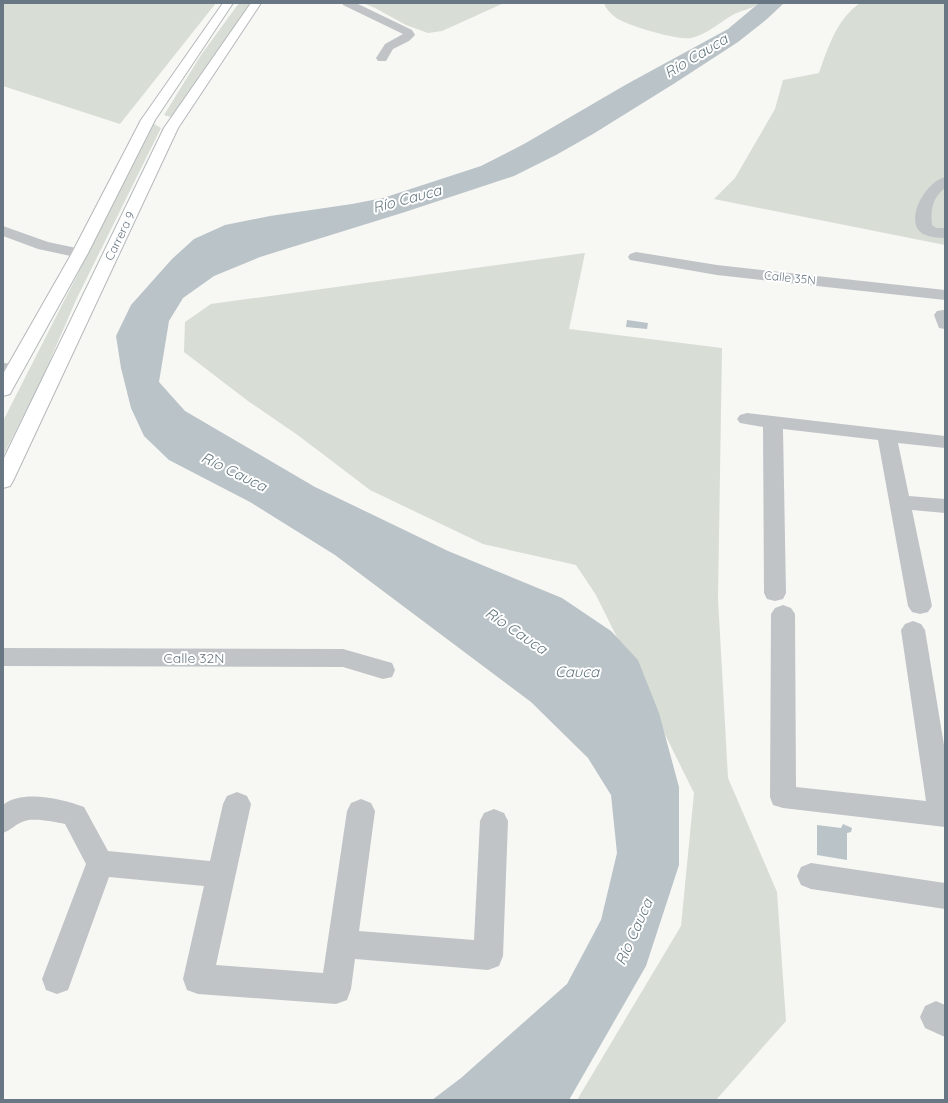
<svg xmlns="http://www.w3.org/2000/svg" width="948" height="1103" font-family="Quicksand,sans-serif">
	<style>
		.green { fill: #d8ddd5 }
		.water { fill: #bac3c8 }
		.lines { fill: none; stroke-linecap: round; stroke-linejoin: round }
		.major-casing { stroke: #b4b8bb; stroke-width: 2 }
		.minor { fill: #c0c4c7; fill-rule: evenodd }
		.major { fill: #fff; fill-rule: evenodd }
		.labels { text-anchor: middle; stroke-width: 4; stroke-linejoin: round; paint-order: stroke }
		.far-street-label { font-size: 12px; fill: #687783; stroke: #fff }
		.street-label { font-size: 14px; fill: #687783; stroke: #fff }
		.water-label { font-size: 15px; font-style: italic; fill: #63777f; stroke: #fff }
	</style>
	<rect width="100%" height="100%" fill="#f7f7f4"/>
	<path class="green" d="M3,3H216L120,124L3,86Z
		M239,3H251L171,117L164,115L201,55Z
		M363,3H504L442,31L428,33L406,25L375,8Z
		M604,3H759C751,10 740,10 731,16C719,23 706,35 691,38C679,41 625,25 615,17C610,13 606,9 604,3Z
		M860,3H945V245L714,199L735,178L775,109L783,80L819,73C828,47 837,19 860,3Z
		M154,124L161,128L76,300L41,381L3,456V421Z
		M585,253L569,329L722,348L718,599L728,778L777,892L786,1021L716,1100H577L681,926L694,793L596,595L576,565L483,544L370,490L299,436L248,401L184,352L185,322L211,304Z"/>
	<path class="water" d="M759,3H784L767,19L738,42L675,83L593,134L556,155L514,176L405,212L260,257L214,276L183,298L169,321L159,382L185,411L315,487L448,551L562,598L611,631L638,660L659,713L679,787V865L646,966L569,1100H432L461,1078L567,984L601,920L617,853L611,795L588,758L531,702L335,555L250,502L169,460L144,436L131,408L121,368L116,336L131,305L172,259L194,239L225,225L270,216L352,204L383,198L481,166L524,144L627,84L728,29Z
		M627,320L648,323L647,329L626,327Z
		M843,824L852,828L851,832L847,833V860L817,855V825L841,828Z"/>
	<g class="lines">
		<defs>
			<path id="major" d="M223,3H233L155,120L88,253L12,390L10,394L3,396V374L72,253L141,120Z
				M251,3H261L178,128L13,481L10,486L3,488V460L164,128Z"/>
		</defs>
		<use href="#major" class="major-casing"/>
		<path class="minor" d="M342,3H356L412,30L415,35L409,41L393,49L386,61H378L376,58L385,44L403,34L343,5Z
			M945,177V188C933,197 930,210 932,225L936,228H945V238C938,238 930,237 923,234C903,222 925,182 945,177Z
			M3,226L48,242L86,250L88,253L86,256L80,258L38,249L3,236Z
			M636,252L717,265L945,290V300L717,275L630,260L628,257L630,254Z
			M943,310H945V329L939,328L934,315L937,311Z
			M3,363L22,364L25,368L22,372L3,373Z
			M747,413L945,436V448L898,443L909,496L945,499V513L912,510L932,606L928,612L920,614L912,612L908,606L878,440L783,429L786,593L783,599L775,601L767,599L764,593L763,427L740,423L737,419L740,415Z
			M783,605L791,608L795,614L796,787L926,801L901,630L905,624L913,621L921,624L925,630L945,751V827L783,808L773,805L770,797L771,614L775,608Z
			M3,648L343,649L392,663L395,670L392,677L383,679L343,667L3,666Z
			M237,792L247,796L251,804L216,965L323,973L347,811L351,803L361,799L371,803L375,811L359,931L474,940L480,821L484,813L494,809L504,813L508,821L503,956L499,966L488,970L355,959L351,989L347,1000L336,1004L198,994L187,990L183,979L204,886L109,877L68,990L57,994L46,990L42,979L86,864L65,824C54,822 32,817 22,822C14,825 13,829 3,833V805C22,789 63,799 84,807L108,851L210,861L223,804L227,796Z
			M811,863L945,883V909L811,889L801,885L797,876L801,867Z
			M936,1001L945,1005V1037L925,1028L920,1017L925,1006Z"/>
		<use href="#major" class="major"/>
	</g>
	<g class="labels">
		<g class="far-street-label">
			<text transform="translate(120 236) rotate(-64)" y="4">Carrera 9</text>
			<text transform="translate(790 278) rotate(6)" y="4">Calle 35N</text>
		</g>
		<g class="street-label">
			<text x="194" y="663">Calle 32N</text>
		</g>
		<g class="water-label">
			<text transform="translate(696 56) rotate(-31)" y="5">Río Cauca</text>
			<text transform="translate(407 199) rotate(-15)" y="5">Río Cauca</text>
			<text transform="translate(234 472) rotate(26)" y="5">Río Cauca</text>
			<text transform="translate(516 631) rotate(34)" y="5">Río Cauca</text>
			<text x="577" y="677">Cauca</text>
			<text transform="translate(634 932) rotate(-66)" y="5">Río Cauca</text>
		</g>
	</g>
	<rect width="948" height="1103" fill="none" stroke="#687783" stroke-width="8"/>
</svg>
